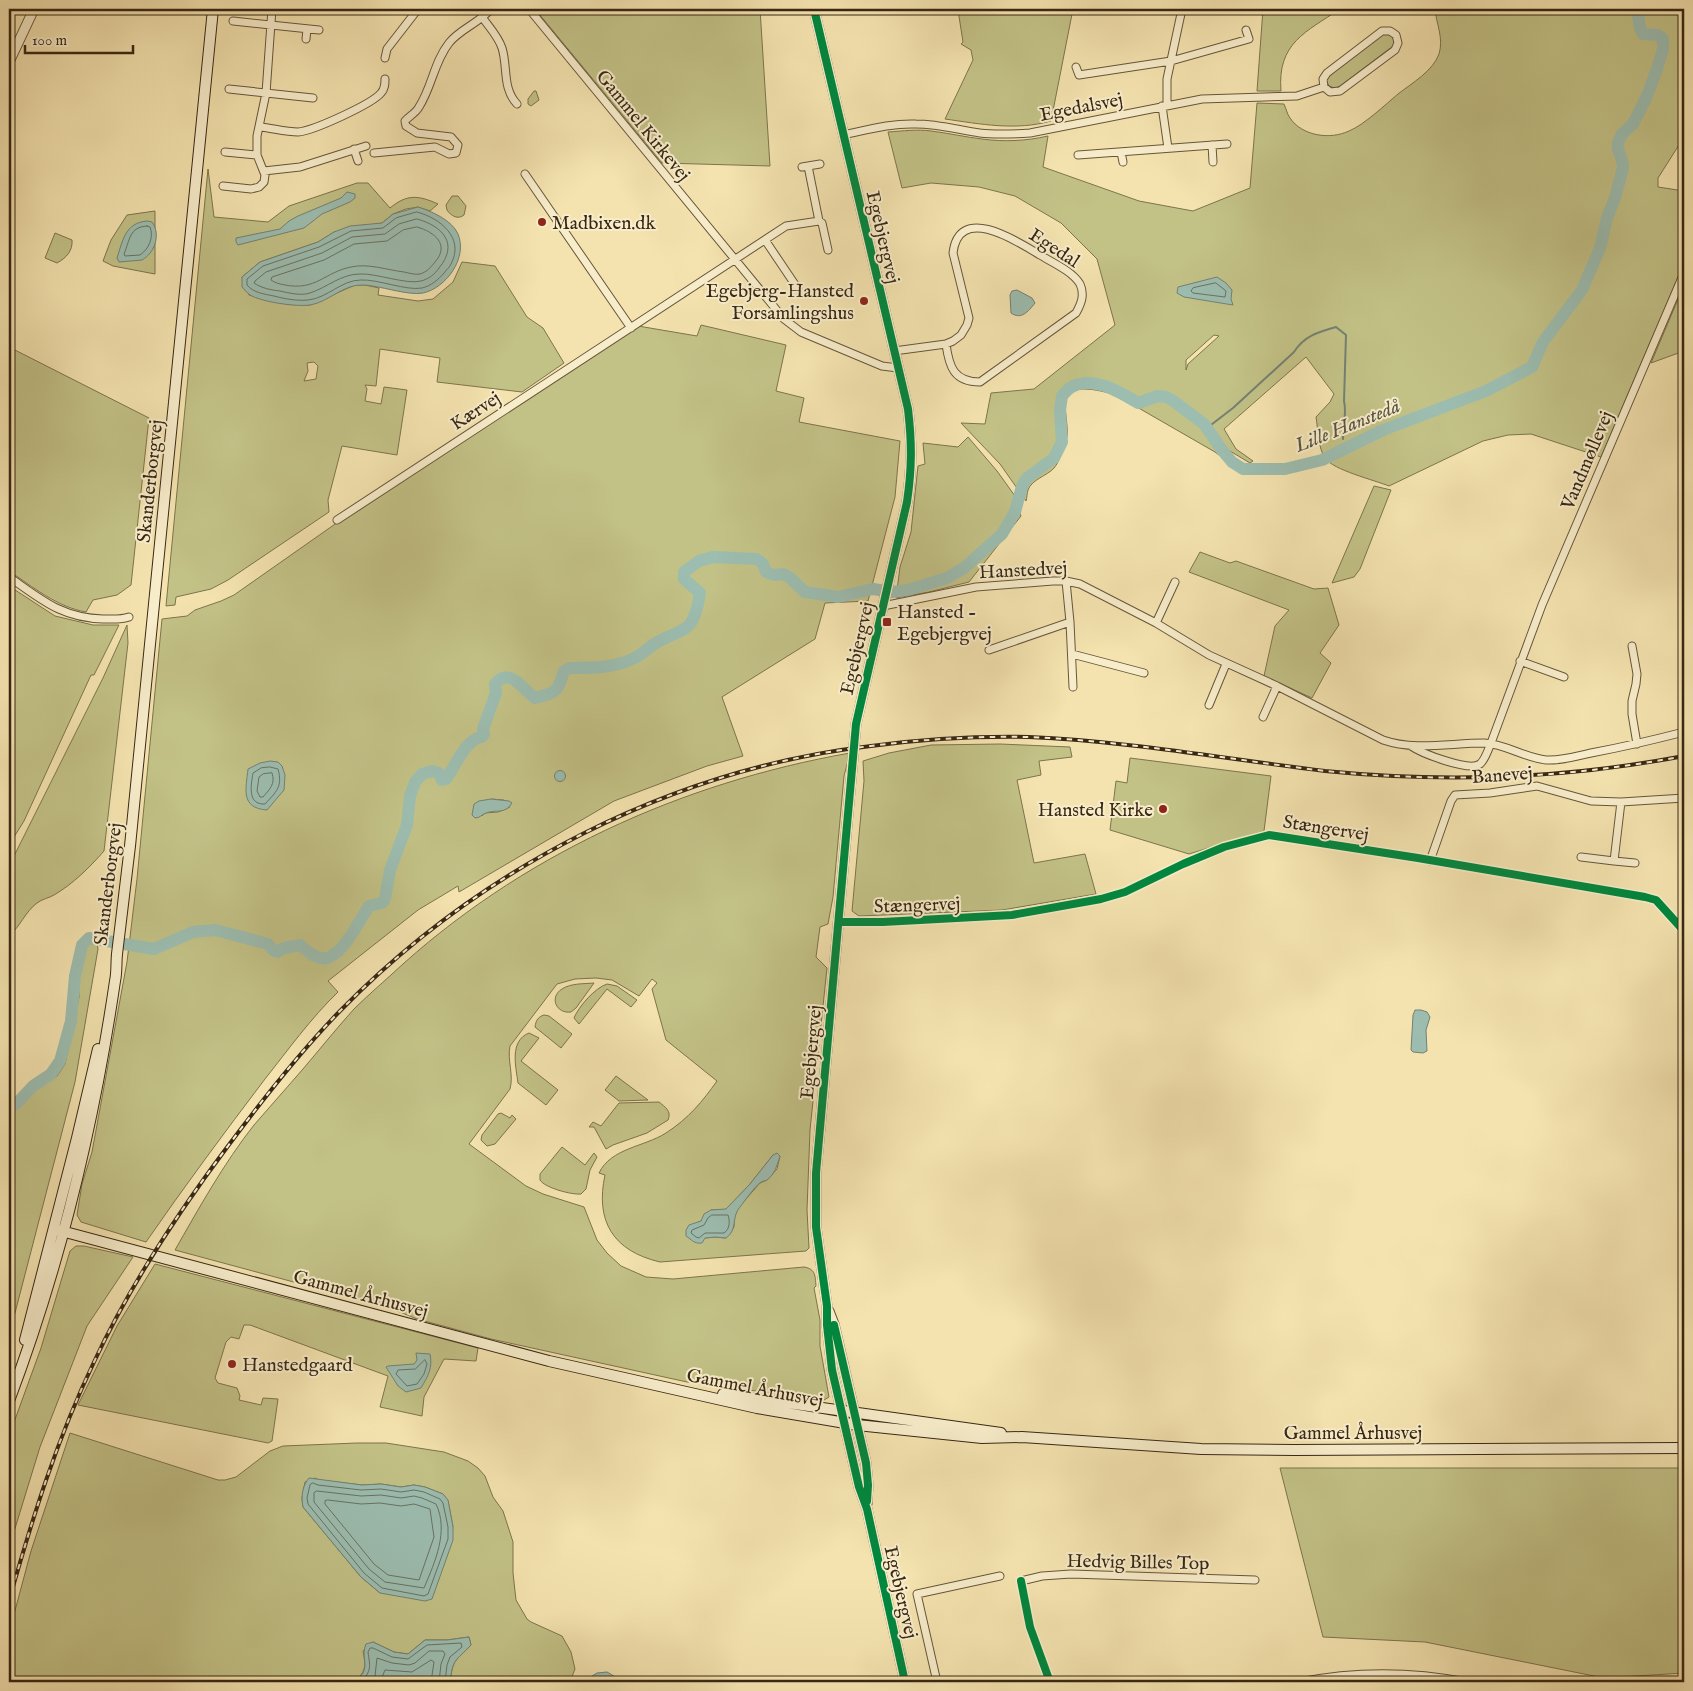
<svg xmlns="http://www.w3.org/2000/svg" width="1693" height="1691" font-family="'IM FELL English',serif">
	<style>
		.green { fill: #c2c186; stroke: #7d744d; fill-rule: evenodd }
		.water { fill: #9cbdb0; stroke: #748172 }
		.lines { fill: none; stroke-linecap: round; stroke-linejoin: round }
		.shore { stroke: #6a7262; stroke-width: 1 }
		.stream { stroke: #748172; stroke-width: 2 }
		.river { stroke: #9cbdb0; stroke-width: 12 }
		.minor-casing { stroke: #67563b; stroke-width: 9 }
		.tertiary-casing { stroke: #67563b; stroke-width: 11 }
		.secondary-casing { stroke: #382714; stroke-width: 12 }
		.minor { stroke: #f8edcb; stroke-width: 7 }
		.tertiary { stroke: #f8edcb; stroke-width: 9 }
		.secondary { stroke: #f8edcb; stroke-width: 10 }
		.rail-casing { stroke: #382714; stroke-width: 4 }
		.rail { stroke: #f8edcb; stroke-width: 2; stroke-dasharray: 5.5; stroke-linecap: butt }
		.cycleway-casing { stroke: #f8edcb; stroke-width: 11 }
		.cycleway { stroke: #00873e; stroke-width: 8 }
		.poi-dot { fill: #8f2418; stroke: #f8edcb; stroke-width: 2 }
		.labels { text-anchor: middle; stroke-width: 4; stroke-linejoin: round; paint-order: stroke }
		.street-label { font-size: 19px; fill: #382714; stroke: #f8edcb }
		.poi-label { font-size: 19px; fill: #382714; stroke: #f8edcb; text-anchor: start }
		.water-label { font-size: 20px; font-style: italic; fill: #565443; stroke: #f8edcb }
	</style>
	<rect width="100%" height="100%" fill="#f4e3af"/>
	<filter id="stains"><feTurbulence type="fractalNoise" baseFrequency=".004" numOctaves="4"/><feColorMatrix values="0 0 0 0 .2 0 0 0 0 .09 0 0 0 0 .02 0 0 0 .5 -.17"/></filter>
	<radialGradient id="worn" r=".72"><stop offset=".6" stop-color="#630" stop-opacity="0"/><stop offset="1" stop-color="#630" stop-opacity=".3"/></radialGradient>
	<path class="green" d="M535,9H760L770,166L662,163Z
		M955,9H1073L1051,121C1016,131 980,124 945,119L973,60L971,50L961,44L963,42L958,10Z
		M1263,9H1340C1306,32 1277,43 1281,91H1257Z
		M1435,9H1684V137L1658,178V187L1684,191V263L1601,457L1531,434L1508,435L1483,441L1389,486C1374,480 1333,470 1325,458C1318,448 1318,429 1316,417L1330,402L1334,394L1306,357L1224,429L1236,449L1253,461L1250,463L1230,451L1223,458L1215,452L1116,395C1106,392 1081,385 1071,392C1059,401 1071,428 1066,440C1063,448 1060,461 1054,468C1047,476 1032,479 1028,490C1027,493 1027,498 1026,501L1000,464L961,423L985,424L991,393L1034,389L1115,325L1097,259L1061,223L1015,196L979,187L931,183L902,188L888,132C903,131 917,129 931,131C948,133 965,137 982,139C1004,142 1026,141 1048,136L1043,167L1139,201L1193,211L1250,188L1257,103L1284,104C1286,108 1287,114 1290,118C1302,136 1330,140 1349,131C1364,125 1386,104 1398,94C1412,83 1433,71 1439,54C1444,38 1436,23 1435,9ZM1214,335L1219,336L1188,364L1186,370V360Z
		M1381,33H1391L1395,40L1393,46L1340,86L1335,88L1329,86L1326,80L1327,76Z
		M534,91H536L539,100L531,106L528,104V99Z
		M208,169L214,217L268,222L289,206L357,183H368L390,208C407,194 418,195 438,204L430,211L418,207L406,209L393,214L382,223L334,232L318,242L260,262L242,277L249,295L286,304L310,305L355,285H365L379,288L378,295L418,301L433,299L453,282L462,262L495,266L527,317L543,328L564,363L522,392L437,382L440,358L380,349L376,386L365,385L367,389L365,401L381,404L384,387L407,390L397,455L342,446L328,500L329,512L228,580L211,589L176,597L175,605L166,606ZM314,362L318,366L316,379L304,381L308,371L307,363Z
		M452,196H458L466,206L464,215C458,220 451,216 447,210L446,205Z
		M155,211V274L113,266L103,261L111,240L127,215Z
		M55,233L72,240C73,251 66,258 57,263L45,258Z
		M1684,285V351L1651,363Z
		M701,325L786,345L776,391L804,398L799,422L900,441L895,497L868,601L825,603L815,639L722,697L743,756L707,766L614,801L459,892L458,886L418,910L328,981L338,992C311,1018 288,1050 265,1079C224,1133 184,1187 146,1242L81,1222L77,1215L82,1184L92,1152L127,962L137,879L162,619L187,616L195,610L221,601L234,595L338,522L638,326L697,336ZM491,799L504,800L510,807L498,812L485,813L482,816Z
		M9,347L149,418L131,585L117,595L93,600L86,612C57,607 33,587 9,571Z
		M968,437L997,471L1015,496L1021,516L969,582L929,592L896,598L900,567L911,532L918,466L925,464L923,443L958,447Z
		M1374,486L1391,490L1360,569L1354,577L1332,583Z
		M1200,552L1230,563L1236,561L1314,589L1328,588L1339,625L1320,653L1331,663L1312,698L1264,676L1275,626L1289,610L1189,572Z
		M9,586L55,616L93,625H119L94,675H91L24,821L9,845Z
		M127,625L128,643L104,851C90,867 73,884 54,895C49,898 42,899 37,903C25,912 20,927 9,936V866L103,678Z
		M1000,744L1070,747L1072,757L1039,761L1041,775L1017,780L1034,863L1085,854L1096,894L1002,910L859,916L852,911L864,781L863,761L889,753L931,745Z
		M850,753L844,776L833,897L828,924L820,927L816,957L827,968L810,1130L807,1210L809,1248L806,1251L660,1262C613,1251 595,1221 605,1175L599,1173C611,1148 644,1147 666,1133C689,1118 702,1102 717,1081L666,1040L652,989L657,983L652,979L639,996L612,980L596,978L575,979L557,984L510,1046C507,1060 514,1075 510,1089L469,1144L526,1186L543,1194L584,1207L597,1240L607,1253L621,1266L646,1277L673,1279L804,1267C816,1269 815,1276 816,1286L814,1288L820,1320V1346L829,1397L824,1400L687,1382L491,1339L417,1319L395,1310L364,1301L175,1250C199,1208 224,1163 254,1125C270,1106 287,1088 303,1069C320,1049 336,1029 354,1009C366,997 380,985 392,974C519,856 680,783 850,753ZM773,1155L780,1156L777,1169L767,1180L760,1183L738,1208L734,1217V1227L726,1238L715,1237L705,1238L696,1223L701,1221L711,1210H726L750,1184Z
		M1130,758L1271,776L1264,831L1189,854L1110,830L1116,781L1127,783Z
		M88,942L97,943L98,949L75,1082L9,1336V1111L13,1110L34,1090L57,1076L65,1064L79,997C78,983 79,954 88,942Z
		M594,983L576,1008L571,1012C556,1014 549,997 562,989C571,983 584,984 594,983Z
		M607,984L617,986L637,1000L631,1007L607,989L579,1024L574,1018C579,1006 595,988 607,984Z
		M544,1015L549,1016L572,1034L561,1048L535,1027C536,1020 538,1017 544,1015Z
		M529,1033L539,1038L521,1061L558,1090L546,1105L518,1083C516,1067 509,1041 529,1033Z
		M616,1076L648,1100L619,1101L605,1090Z
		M659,1102C665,1107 672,1111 668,1120L647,1133L613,1145L606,1149L594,1127H589L593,1122L601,1126L619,1103Z
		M501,1113L510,1118L512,1115L516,1119L495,1144L487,1146L481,1140L482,1135L498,1114Z
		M562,1147L585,1165L594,1153L597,1157L590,1170L586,1189L581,1194C572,1195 545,1188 540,1180V1174Z
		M76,1246H84L133,1257L87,1326L40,1447L9,1548V1436L41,1348L70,1251Z
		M155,1264L478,1348L476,1361L444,1359L424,1397L422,1416L380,1407L388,1376L250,1325H244L239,1339L231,1337L226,1342L215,1378L218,1383L237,1388L240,1396L239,1400L261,1405L263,1398L278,1399L272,1441L268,1443L78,1405L117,1326Z
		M70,1433L218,1480H225L236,1477L270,1451L283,1446L357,1443H386L444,1452L468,1461L478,1468L485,1476L493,1497L503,1511L513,1542V1573L516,1600L527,1619L531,1622L562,1636L571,1652L575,1669L570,1682H450C453,1658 455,1662 471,1645L469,1637L447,1640H425L408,1654L394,1652L373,1642L363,1651C366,1667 366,1670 355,1682H9V1633L31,1551ZM315,1478L319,1480L362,1485L381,1484L401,1487L414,1485L425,1487L443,1494L448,1501L453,1527L380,1593L361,1577L303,1507L302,1498L305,1482Z
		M1280,1468H1684V1673L1604,1678L1425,1642L1323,1637Z"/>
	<path class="water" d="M347,192L355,194V198L350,202L322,214L304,228L238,245L236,242V238L280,229L289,221L298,216L341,198Z
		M418,207C431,211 452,220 458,234C468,258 446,288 423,293C408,296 378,285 363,285C343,284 329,302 310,305C296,307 262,302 250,295C247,293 244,289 242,287V277L260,262L318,242L334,232L350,226L382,223L393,214Z
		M147,221L152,222C161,234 155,253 142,260L119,262L117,258C123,240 125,223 147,221Z
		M1217,277L1226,283L1232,290L1231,299L1233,305L1184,297L1177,293L1178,287Z
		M1017,290L1032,298L1035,303C1028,312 1021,320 1011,313L1010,295L1012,291Z
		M270,761L278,762L282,766L285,775L284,790L267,810C240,808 246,789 248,769L260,763Z
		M554.5 776a5.5 5.5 0 1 1 11 0a5.5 5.5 0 1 1-11 0Z
		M491,799L509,801L512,803C505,815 495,809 486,813C481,815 480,818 475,818L472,815L474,804L479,801Z
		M1415,1010H1421L1427,1012L1430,1017L1426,1030L1427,1051L1423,1053L1413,1052L1411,1050L1413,1015Z
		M777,1153L780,1156C777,1165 775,1174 767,1180C765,1181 762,1181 760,1183C755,1186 744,1202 740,1207C731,1217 738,1230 726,1238L715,1237L705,1238L702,1243C694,1244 692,1240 686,1236V1230L689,1225L701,1221L704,1214L711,1210L726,1209L750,1184L773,1155Z
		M416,1353L430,1354C433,1368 428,1376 421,1388L406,1392L398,1386L386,1367L388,1366L414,1364L417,1360Z
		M309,1478L362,1485L381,1484L401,1487L414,1485L425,1487L443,1494L448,1500L453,1527V1540L432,1599L425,1601L380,1593L361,1577L303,1507C301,1497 302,1486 309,1478Z
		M469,1637L471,1645C455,1662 453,1658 450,1682H355C357,1679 361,1676 363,1673C368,1664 361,1655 366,1644L373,1642L394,1652L408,1654L425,1640H447Z
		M607,1672L624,1682H582L597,1673Z"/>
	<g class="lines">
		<path class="shore" d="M417,212C440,218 465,238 451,264C450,267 446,270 444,273C439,279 431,286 422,288C407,291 377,279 361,280C341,280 328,298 308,300C297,301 285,299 274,296C264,294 254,293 247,285V279L263,266L319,247L351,231L383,228L396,218Z
			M417,219C443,226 459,244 439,268C435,274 429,279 421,281C407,285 376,273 360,274C341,274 328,287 310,293C301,296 289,293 280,291C271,290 261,288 254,283L255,281L266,272L322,253L352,237L385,234L399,224Z
			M147,226L150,227C154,237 149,249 140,255L125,256L124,254C130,240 129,227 147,226Z
			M417,227C435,232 450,245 435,262C431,267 427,272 420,274C415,275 409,273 404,272C387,270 368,263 351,267C325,272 316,291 285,285C280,284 275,283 271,280L272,277L324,260L354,244L387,241L403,230Z
			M1216,283L1226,291L1225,297L1193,293L1191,291L1193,288Z
			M270,767L278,769C283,787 276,792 265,804C247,805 251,785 253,773L261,768Z
			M272,773C276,784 269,790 263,797H260L257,791L259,777L263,774Z
			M712,1215H728C730,1221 730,1229 724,1233H705L699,1238L696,1237L691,1233L692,1230L704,1225L708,1218Z
			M425,1360L427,1364L424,1374L417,1384L407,1386L396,1374L398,1370L415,1369Z
			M313,1483L318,1485L361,1490L381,1489L401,1492L414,1490L424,1492L440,1499L443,1503L448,1527V1539L428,1594L424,1596L382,1588L364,1573L308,1504L307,1498L310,1485Z
			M317,1491L361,1496L381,1495L401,1498L414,1496L422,1498L436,1504C449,1531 435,1562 424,1588L385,1582L369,1569L314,1502V1493Z
			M328,1500L361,1504L380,1503L401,1506L414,1504L430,1509L434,1537L419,1580L388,1575L374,1564L325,1504V1501Z
			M361,1682C372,1671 370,1666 368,1652L370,1648H373L392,1657L408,1659L427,1645L461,1643L462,1647L450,1657L447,1665L445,1682
			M370,1682L375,1676L377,1658L392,1663L409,1665L415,1663L429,1651H443L445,1654L441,1664L439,1682
			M380,1682L385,1670L412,1672L431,1660L434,1662L431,1682"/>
		<path class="stream" d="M1207,428L1233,408L1294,352C1304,336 1318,332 1336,327L1346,335L1344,401C1347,413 1343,426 1343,439"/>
		<path class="river" d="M9,1108L17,1103L33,1086L51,1074L60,1061L71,1021L75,976L82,945L89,938L154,949L193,932L215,930L268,944L273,950L277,952L284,948L300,945C306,950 312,956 320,958C340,963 360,919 369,906L382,903L385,899L390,870L407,825L410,796L415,782L422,774L432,771L439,773L442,780L446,779C455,767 466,738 482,737L484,734L483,729L496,693L495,684C510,666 522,689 535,698C557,692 557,693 564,671L570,668C592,668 619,668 638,656C644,652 649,648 654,644C685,626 693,636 700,593L684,579V572L699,561L713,557L757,559L763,564L766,572L774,575L783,574L789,577L805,592L838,597L873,589L892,592L908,590L947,578L964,568L1002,534L1015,512L1022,486L1027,478L1054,458L1062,442L1060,410L1062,396C1064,394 1067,390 1070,388C1091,374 1120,392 1138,403L1158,396L1166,397L1172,400L1204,424L1222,450L1232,462L1243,469H1285L1322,460L1383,430L1486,391L1532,367L1543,342L1582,290L1600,248L1607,218L1615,198L1623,168L1622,160L1618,149V143L1622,134L1633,124L1647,96L1658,66L1663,49V39L1658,35L1643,34L1640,28L1637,9"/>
		<defs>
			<path id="minor" d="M529,9L784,319L801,332L882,366L898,368
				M482,17C489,27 498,36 502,48C508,67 502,88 517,104
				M233,21L319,30
				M1382,31H1390L1396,35L1398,43L1395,50L1340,91L1330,92L1324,87L1323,79L1327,73Z
				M306,39L307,29
				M385,58L387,49L418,9
				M1076,67L1079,75L1171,61L1249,39L1246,30
				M229,89L313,98
				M1162,106L1168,148
				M1167,106V79L1182,9
				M260,127C272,128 285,132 298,132C313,131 372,104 381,93C385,89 385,84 385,79
				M843,135C867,130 891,123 916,124C938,124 959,130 980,133C997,135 1014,134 1030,133L1202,99L1297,96L1324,87
				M1212,145L1213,162
				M354,149L358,161
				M225,152L257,155
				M1121,152L1123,162
				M374,153L435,147L449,154L456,153L458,145L451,137L417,133L406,126L405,121C409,116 416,113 419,107C432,87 434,62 449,43C460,29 479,23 491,9
				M1078,155L1227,144
				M808,166L819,221
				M802,167L820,164
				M264,171L300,167L366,146
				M525,174L631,328
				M223,186L251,189L259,187L264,182L265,175L257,155V136L266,93L272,9
				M765,240L798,289
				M894,351L946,344L953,341L961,335L967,325L969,318L953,253C959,203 1017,241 1040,255C1053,263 1072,271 1080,284C1085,295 1081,304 1076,313L980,382C954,382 949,367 946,344
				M337,520L786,226L819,221L822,223L828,250
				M9,577C41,599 61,618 103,619C112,619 121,620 129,617
				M1066,581L1070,622L1073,687
				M883,606L976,587L1053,581H1066L1080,584L1156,623L1209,655L1277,686L1383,740C1415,751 1450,743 1484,743C1506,744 1525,758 1546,760C1562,761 1577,756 1591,753C1623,747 1653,740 1684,732
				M1156,623L1175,582
				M1632,646L1637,674L1636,684L1632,701V714L1637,744
				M989,650L1070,622
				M1072,654L1144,673
				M1520,661L1564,677
				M1209,705L1226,664
				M1263,717L1277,686
				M1411,746C1421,753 1469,772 1480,764C1485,760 1488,750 1491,743L1542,605L1684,273
				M1621,802L1614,861L1635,863
				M1581,857L1614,861
				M1430,861L1451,801L1455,795L1490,793L1537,786L1591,801L1621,802L1684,798
				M839,922H883L1012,915L1101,899L1125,892L1183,864L1224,847L1269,835L1418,858L1645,897L1656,900L1684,931
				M937,1682L917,1594L1000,1576
				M1050,1682L1030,1627L1021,1581L1042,1576L1071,1574L1255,1580
				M1299,1682C1354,1671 1411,1671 1467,1682"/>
			<path id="tertiary" d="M814,9L908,409C912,443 912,468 907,502L856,724L816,1173V1227L827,1306V1325L832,1370L859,1487L867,1509L905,1682
				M9,62L34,9
				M829,1311L834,1324L866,1463L868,1485L867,1504"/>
			<path id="secondary" d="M54,1229L549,1361L757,1408L857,1425L982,1438L1022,1437L1201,1449L1294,1450L1684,1448
				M25,1340L77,1138L98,1049
				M723,1394L1001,1433
				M9,1401C60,1266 94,1124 115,981C117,972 116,963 117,954C121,918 126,882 130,846L213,9"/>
		</defs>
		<use href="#minor" class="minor-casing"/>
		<use href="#tertiary" class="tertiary-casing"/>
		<use href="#secondary" class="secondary-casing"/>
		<use href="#minor" class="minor"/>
		<use href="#tertiary" class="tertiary"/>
		<use href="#secondary" class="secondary"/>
		<defs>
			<path id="rail" d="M9,1601C32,1519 57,1439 94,1362C130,1285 177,1214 228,1146C263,1099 299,1053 340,1011C480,868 672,769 871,746C924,739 976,736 1029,737C1128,741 1226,759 1325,771C1447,783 1564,779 1684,756"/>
		</defs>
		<use href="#rail" class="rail-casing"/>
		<use href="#rail" class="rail"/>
		<defs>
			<path id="cycleway" d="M814,9L908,409C912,443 912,468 907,502L856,724L816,1173V1227L827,1306V1325L832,1370L859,1487L867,1509L905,1682
				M839,922H883L1012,915L1101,899L1125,892L1183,864L1224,847L1269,835L1418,858L1645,897L1656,900L1684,931
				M834,1325L866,1463L868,1485L867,1501
				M1021,1581L1030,1627L1050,1682"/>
		</defs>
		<use href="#cycleway" class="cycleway-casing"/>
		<use href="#cycleway" class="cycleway"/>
	</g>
	<g class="poi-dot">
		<circle cx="542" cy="222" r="5"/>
		<circle cx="864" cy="301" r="5"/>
		<rect x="882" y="617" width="10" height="10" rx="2.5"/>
		<circle cx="1163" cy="809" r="5"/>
		<circle cx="232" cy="1364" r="5"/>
	</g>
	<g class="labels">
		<g class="street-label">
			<text transform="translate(1081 106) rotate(-11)" y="7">Egedalsvej</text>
			<text transform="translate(644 125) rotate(51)" y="7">Gammel Kirkevej</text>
			<text transform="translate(884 237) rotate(77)" y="7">Egebjergvej</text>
			<text transform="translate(1055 247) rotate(33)" y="7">Egedal</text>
			<text transform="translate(475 410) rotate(-33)" y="7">Kærvej</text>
			<text transform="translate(1586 460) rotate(-67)" y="7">Vandmøllevej</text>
			<text transform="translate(149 481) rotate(-84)" y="7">Skanderborgvej</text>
			<text transform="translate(1023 569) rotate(-3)" y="7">Hanstedvej</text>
			<text transform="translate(856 648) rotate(-77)" y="7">Egebjergvej</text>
			<text transform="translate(1502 774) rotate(-4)" y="7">Banevej</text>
			<text transform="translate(1326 827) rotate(9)" y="7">Stængervej</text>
			<text transform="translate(107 884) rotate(-83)" y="7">Skanderborgvej</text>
			<text transform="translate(917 904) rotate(-2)" y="7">Stængervej</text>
			<text transform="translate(810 1052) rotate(-85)" y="7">Egebjergvej</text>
			<text transform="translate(361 1293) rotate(15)" y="7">Gammel Århusvej</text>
			<text transform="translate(755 1387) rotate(11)" y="7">Gammel Århusvej</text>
			<text x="1353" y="1439">Gammel Århusvej</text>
			<text transform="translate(1138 1561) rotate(1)" y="7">Hedvig Billes Top</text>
			<text transform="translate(902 1592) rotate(77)" y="7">Egebjergvej</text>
		</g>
		<g class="poi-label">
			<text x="552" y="229">Madbixen.dk</text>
			<text x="854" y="297" text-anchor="end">Egebjerg-Hansted<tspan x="854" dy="22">Forsamlingshus</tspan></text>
			<text x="897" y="618">Hansted -<tspan x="897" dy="22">Egebjergvej</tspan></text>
			<text x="1153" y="816" text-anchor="end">Hansted Kirke</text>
			<text x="242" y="1371">Hanstedgaard</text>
		</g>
		<g class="water-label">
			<text transform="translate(1347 425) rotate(-22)" y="7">Lille Hanstedå</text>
		</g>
	</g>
	<rect width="1693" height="1691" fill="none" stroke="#f4e3af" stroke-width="30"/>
	<rect x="10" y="10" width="1673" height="1671" fill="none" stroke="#382714" stroke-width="2.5"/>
	<rect x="15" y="15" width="1663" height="1661" fill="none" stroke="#382714"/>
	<path d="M25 45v8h108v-8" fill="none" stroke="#382714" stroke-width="2.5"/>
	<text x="32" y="45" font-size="15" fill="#382714" stroke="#f8edcb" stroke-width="4" paint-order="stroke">100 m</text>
	<rect width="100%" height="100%" filter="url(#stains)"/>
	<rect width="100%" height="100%" fill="url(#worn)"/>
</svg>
